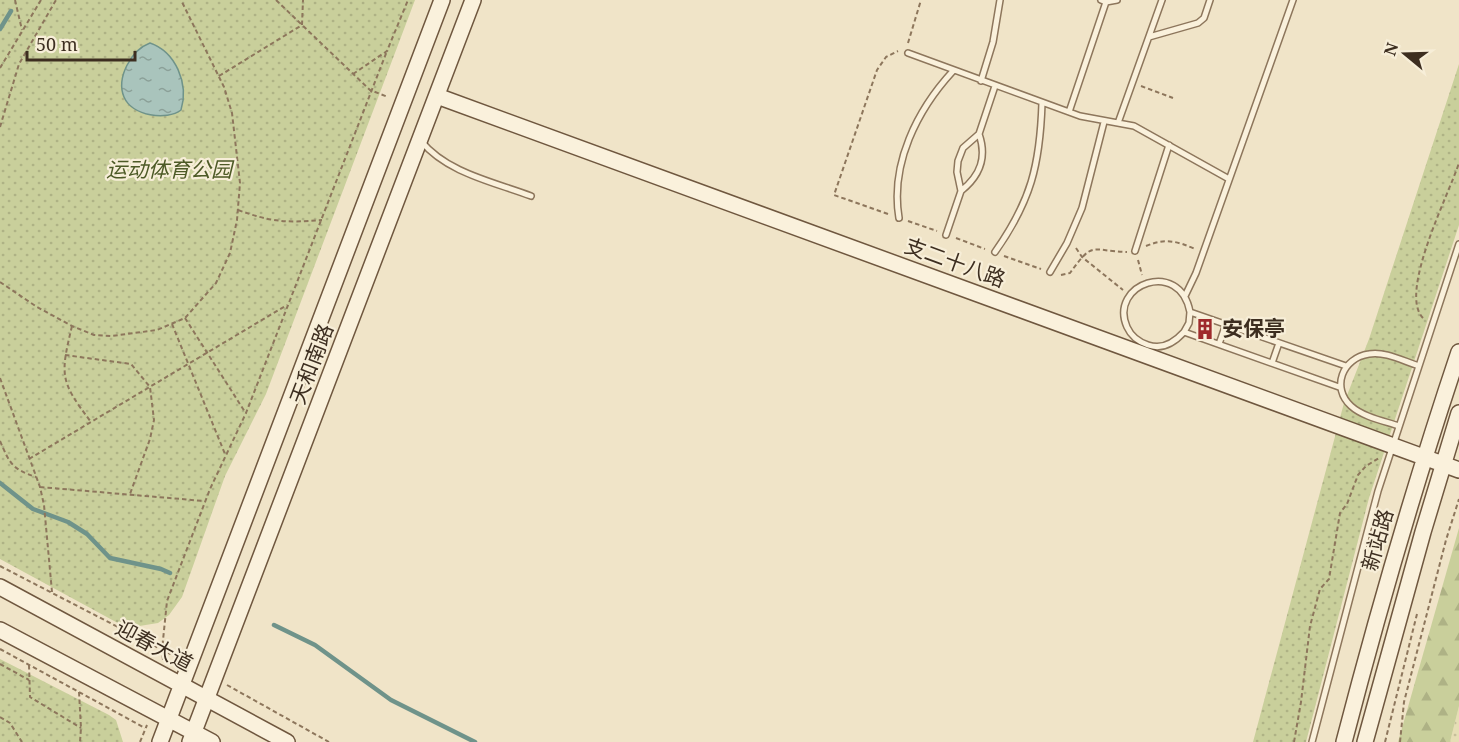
<svg xmlns="http://www.w3.org/2000/svg" width="1459" height="742" font-family="'Noto Serif','Noto Sans SC',serif">
	<style>
		.farmland { fill: url(#farmland-dots) }
		.grass { fill: url(#grass-dots) }
		.forest { fill: url(#forest-firs) }
		.water { fill: url(#water-ripples); stroke: #6f938a; stroke-width: 1.5 }
		.lines { fill: none; stroke-linecap: round; stroke-linejoin: round }
		.stream { stroke: #6f938a; stroke-width: 4.5 }
		.lane-casing { stroke: #8d765c; stroke-width: 8 }
		.secondary-casing { stroke: #6f573f; stroke-width: 18 }
		.path { stroke: #8d765c; stroke-width: 2; stroke-dasharray: 4.5 3; stroke-linecap: butt }
		.lane { stroke: #faf1dc; stroke-width: 5 }
		.secondary { stroke: #faf1dc; stroke-width: 15 }
		.labels { text-anchor: middle; stroke-width: 4.5; stroke-linejoin: round; paint-order: stroke }
		.park-label { font-size: 21px; font-style: italic; fill: #4d5a26; stroke: #f7eed8 }
		.street-label { font-size: 21px; fill: #3d2e20; stroke: #f7eed8 }
		.poi-label { font-size: 21px; font-weight: bold; fill: #3d2e20; stroke: #f7eed8; text-anchor: start }
	</style>
	<defs>
		<pattern id="farmland-dots" width="8" height="8" patternUnits="userSpaceOnUse" patternTransform="scale(1.5)"><rect width="8" height="8" fill="#e6deb5"/><path d="M2 2h.1M6 6h.1" fill="none" stroke="#c6bf9b" stroke-width="1.8" stroke-linecap="round"/></pattern>
		<pattern id="grass-dots" width="8" height="8" patternUnits="userSpaceOnUse" patternTransform="scale(1.5)"><rect width="8" height="8" fill="#c9cf9b"/><path d="M2 2h.1M6 6h.1" fill="none" stroke="#aeb285" stroke-width="1.8" stroke-linecap="round"/></pattern>
		<pattern id="forest-firs" width="22" height="20" patternUnits="userSpaceOnUse" patternTransform="scale(1.5)"><rect width="22" height="20" fill="#c9cf9b"/><path d="M5 1l3.5 6h-7zM16 11l3.5 6h-7z" fill="#aeb285"/></pattern>
		<pattern id="water-ripples" width="26" height="14" patternUnits="userSpaceOnUse" patternTransform="scale(1.5)"><rect width="26" height="14" fill="#a9c4bc"/><path d="M2 4q2-2 4 0t4 0M15 11q2-2 4 0t4 0" fill="none" stroke="#8ba098"/></pattern>
	</defs>
	<rect width="100%" height="100%" fill="#f0e4c8"/>
	<path class="farmland" d="M1459,706V742H1450Z"/>
	<path class="grass" d="M0,0H415L266,394L225,476L182,597L169,615L158,623L127,628L0,559Z
		M1459,64V225L1369,498L1306,742H1253L1344,403L1369,339Z
		M0,659L109,715L116,720L123,742H0Z"/>
	<path class="forest" d="M1459,528V706L1450,742H1398Z"/>
	<path class="water" d="M150,43C176,52 189,84 181,110C167,121 132,116 124,97C116,78 131,50 150,43Z"/>
	<g class="lines">
		<path class="stream" d="M0,29L11,11
			M0,483L33,509L68,522L87,534L110,558L161,569L170,573
			M274,625L315,645L391,700L475,742"/>
		<defs>
			<path id="lane" d="M1101,0L1106,2L1117,0
				M1149,37L1198,23L1204,18L1210,0
				M908,53L1080,116L1134,126L1229,179
				M981,81L993,42L1000,0
				M1069,112L1106,2
				M1118,123L1162,0
				M421,141C447,173 494,182 531,196
				M961,191C981,175 987,157 979,134
				M899,218C890,164 917,110 953,71
				M946,235L961,191L957,172L958,161L963,148L979,134L995,86
				M1135,251L1169,145
				M995,252C1031,201 1040,165 1042,103
				M1050,272L1067,243L1082,208L1104,122
				M1185,296L1196,273L1293,0
				M1184,332L1189,323L1190,312
				M1219,344L1226,324
				M1272,363L1279,343
				M1339,387L1184,332C1174,343 1162,350 1148,345C1139,342 1131,336 1127,327C1108,284 1180,258 1190,312L1346,366
				M1399,426C1384,421 1363,417 1351,406C1331,388 1342,358 1369,354C1385,351 1403,361 1419,366
				M1312,742L1378,491L1459,244"/>
			<path id="secondary" d="M437,96L1459,470
				M0,587L287,742
				M0,630L212,742
				M160,742L442,0
				M190,742L473,0
				M1344,742C1378,611 1416,480 1459,352
				M1365,742L1423,532L1459,413"/>
		</defs>
		<use href="#lane" class="lane-casing"/>
		<use href="#secondary" class="secondary-casing"/>
		<path class="path" d="M15,0L22,30
			M276,0L370,90L388,97
			M908,43L921,0
			M0,68L41,0
			M353,74L387,51L408,0
			M219,76L302,25L303,0
			M1141,86L1173,98
			M0,127L19,64L56,0
			M238,210C271,222 286,223 322,220
			M888,214L834,195L877,70L886,57L898,51
			M908,221L937,231
			M956,238L985,249
			M1146,246C1165,238 1177,241 1195,249
			M1076,248L1082,257L1123,290
			M1004,256L1041,269
			M1138,260L1142,275
			M1061,275L1070,273C1094,240 1090,251 1127,252
			M0,282L37,307L72,326L94,335L112,336L157,330L185,318L216,283L230,253L237,220L240,183L232,113L224,87L181,0
			M185,318L245,412
			M1423,318C1398,293 1449,194 1459,163
			M172,324L225,454
			M72,326C60,376 60,381 91,422
			M65,355L131,364L150,387L154,420L150,439L130,494
			M0,378L40,487L44,505L52,592
			M0,441C10,464 12,469 36,477
			M29,459L287,305
			M40,487L204,501
			M0,566L178,658
			M0,649L145,728
			M163,660L162,650L167,601L210,489L246,413L387,51
			M0,664L29,680
			M29,665L30,697L81,728
			M227,685L329,742
			M79,692L81,728L80,742
			M0,717L10,723L22,742
			M140,742L147,725
			M1294,742L1301,702L1310,626L1320,589L1329,579L1340,513L1347,504L1358,475L1366,466L1379,458
			M1385,742L1417,614
			M1400,742L1404,702L1446,540L1459,499"/>
		<use href="#lane" class="lane"/>
		<use href="#secondary" class="secondary"/>
	</g>
	<defs>
		<symbol id="building-bare" viewBox="-9 -9 18 18"><path d="M-4-6H4V6H1V3H-1V6H-4ZM-2.5-4.3h1.7v1.8h-1.7ZM.8-4.3h1.7v1.8H.8ZM-2.5-1h1.7V.8h-1.7ZM.8-1h1.7V.8H.8Z" fill="#9e2a2b" stroke="#f7eed8" stroke-width="2.5" paint-order="stroke"/></symbol>
	</defs>
	<g fill-rule="evenodd">
		<use href="#building-bare" x="1190" y="314" width="30" height="30"/>
	</g>
	<g class="labels">
		<g class="park-label">
			<text x="169" y="177">运动体育公园</text>
		</g>
		<g class="street-label">
			<text transform="translate(955 263) rotate(20)" y="7">支二十八路</text>
			<text transform="translate(312 364) rotate(-69)" y="7">天和南路</text>
			<text transform="translate(1378 540) rotate(-74)" y="7">新站路</text>
			<text transform="translate(154 646) rotate(28)" y="7">迎春大道</text>
		</g>
		<g class="poi-label">
			<text x="1222" y="336">安保亭</text>
		</g>
	</g>
	<g transform="translate(1405 54) rotate(289)" stroke="#f7eed8" stroke-width="4.5" paint-order="stroke">
	<path d="M0-4.5L10 22L0 15L-10 22Z" fill="#3d2e20"/>
	<text y="-9" font-size="16" font-weight="bold" text-anchor="middle" fill="#3d2e20">N</text>
	</g>
	<path d="M27 51v9h108v-9" fill="none" stroke="#3d2e20" stroke-width="3"/>
	<text x="36" y="51" font-size="18" fill="#3d2e20" stroke="#f7eed8" stroke-width="4.5" paint-order="stroke">50 m</text>
</svg>
